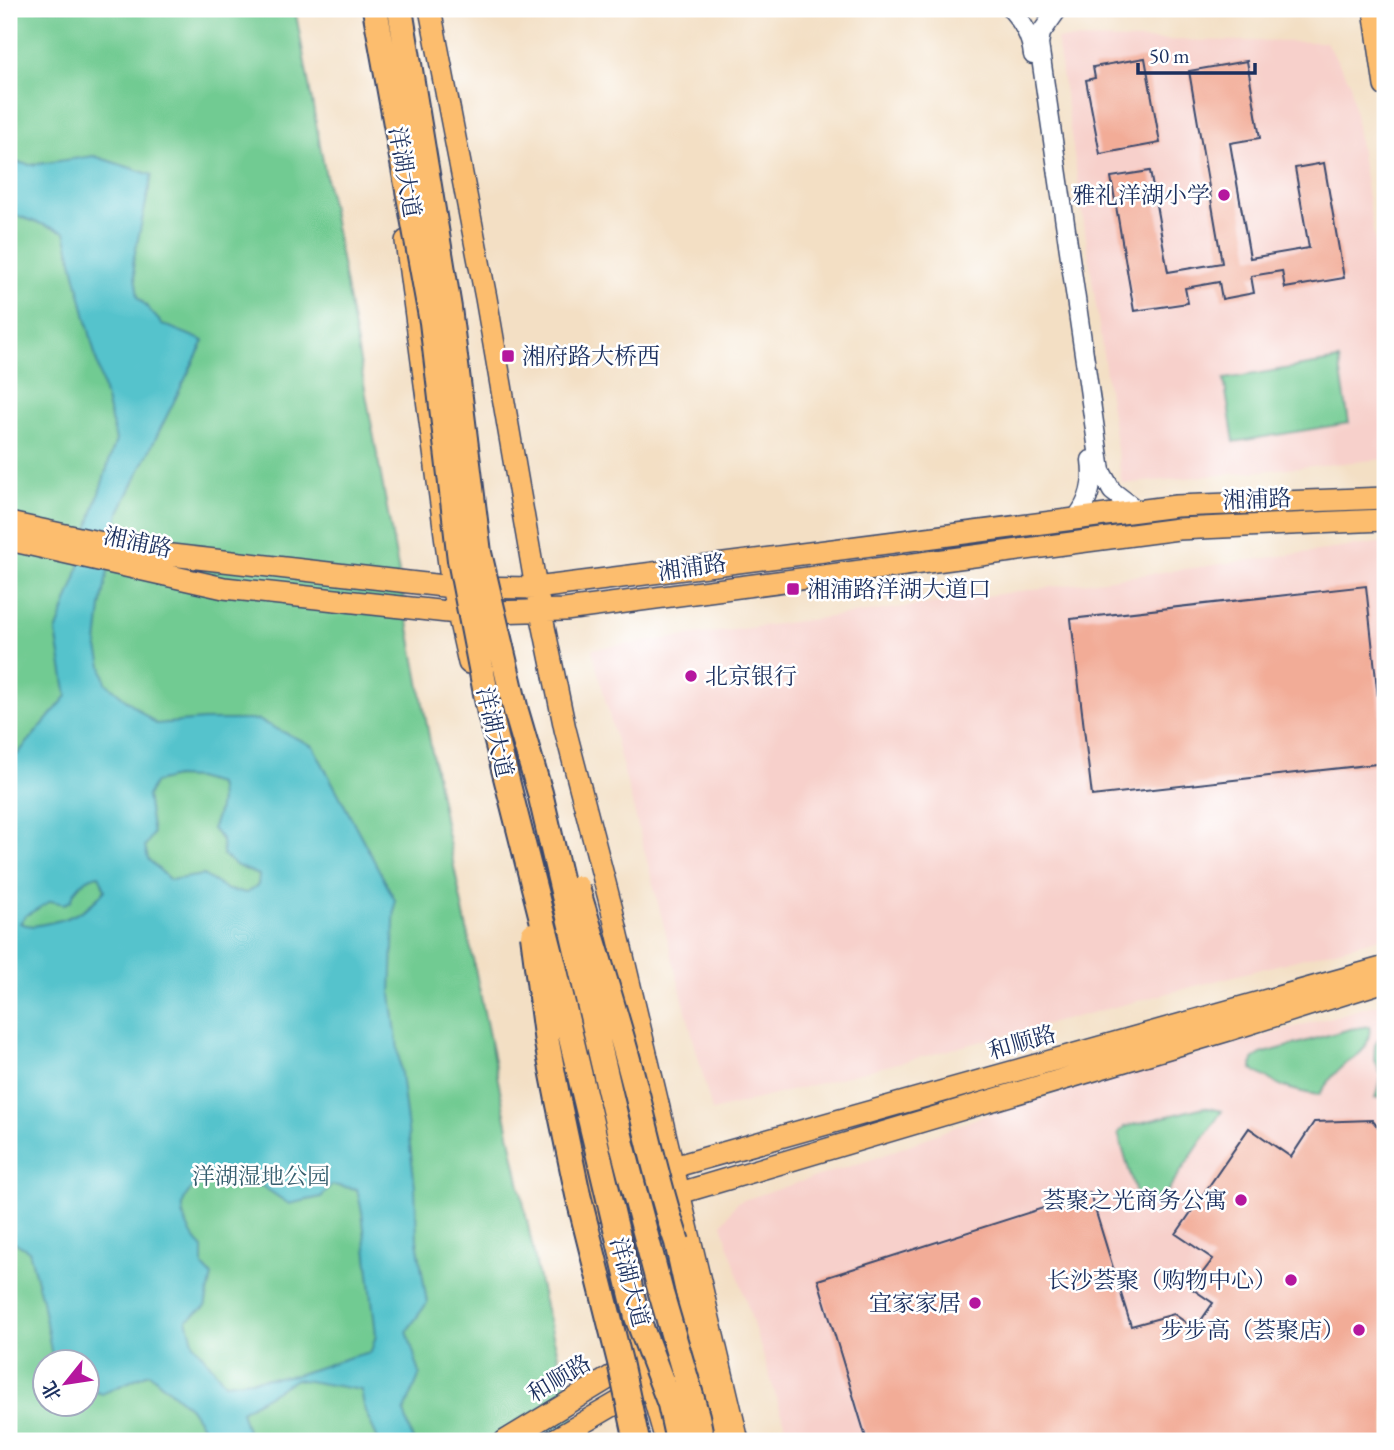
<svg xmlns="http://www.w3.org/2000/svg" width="1394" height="1450" font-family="'EB Garamond','Noto Serif SC',serif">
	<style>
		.built { fill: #f7d0cb }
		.green { fill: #71cb92; stroke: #467d78; stroke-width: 2; fill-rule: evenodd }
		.water { fill: #55c3cc; stroke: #387995; stroke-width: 2; fill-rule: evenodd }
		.building { fill: #f2ac97 }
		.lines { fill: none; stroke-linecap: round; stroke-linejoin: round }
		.minor-casing { stroke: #3b496d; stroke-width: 21 }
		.major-casing { stroke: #3b496d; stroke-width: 24 }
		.highway-casing { stroke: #3b496d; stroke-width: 28 }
		.minor { stroke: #fff; stroke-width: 18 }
		.major { stroke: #fcbd6e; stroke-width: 21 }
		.highway { stroke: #fcbd6e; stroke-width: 24 }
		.highway-bridge-casing { stroke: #3b496d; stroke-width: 28; stroke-linecap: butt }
		.highway-bridge { stroke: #fcbd6e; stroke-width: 24 }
		.poi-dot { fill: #b5179e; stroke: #fff; stroke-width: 2.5 }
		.labels { text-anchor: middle; stroke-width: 5; stroke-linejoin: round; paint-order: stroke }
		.street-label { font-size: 23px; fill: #1b2f5e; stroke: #fff }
		.poi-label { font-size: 23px; fill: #1b2f5e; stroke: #fff; text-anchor: end }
		.park-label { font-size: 23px; fill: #355e6e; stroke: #fff }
	</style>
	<rect width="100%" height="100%" fill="#fff"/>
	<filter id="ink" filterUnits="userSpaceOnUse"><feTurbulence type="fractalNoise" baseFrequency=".0143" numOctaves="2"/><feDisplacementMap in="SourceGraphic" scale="14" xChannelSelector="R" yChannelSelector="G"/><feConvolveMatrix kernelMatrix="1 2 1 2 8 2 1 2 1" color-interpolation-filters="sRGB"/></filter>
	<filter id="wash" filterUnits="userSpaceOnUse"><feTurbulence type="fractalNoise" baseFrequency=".00686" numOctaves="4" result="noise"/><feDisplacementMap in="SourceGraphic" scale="28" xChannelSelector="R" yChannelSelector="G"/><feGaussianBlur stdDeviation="1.57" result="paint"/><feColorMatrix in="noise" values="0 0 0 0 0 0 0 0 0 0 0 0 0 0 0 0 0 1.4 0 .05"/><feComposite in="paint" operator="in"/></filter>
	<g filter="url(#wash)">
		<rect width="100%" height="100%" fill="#f3dfc4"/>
		<path class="built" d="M1057,39L1326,42L1350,82L1385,307V459L1122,484Z
			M1385,542V937L712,1111L592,649Z
			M1385,1002V1441H790L722,1224L737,1202L876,1158L992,1112Z"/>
		<path class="green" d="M9,9H295L445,823L543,1298L581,1441H9ZM46,1362H88V1404H46Z
			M1339,360L1349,423L1234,442L1224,379Z
			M1370,1026C1369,1050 1361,1053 1344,1065C1333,1073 1326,1085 1319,1095C1290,1091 1276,1085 1252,1069L1253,1059L1261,1054L1350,1029Z
			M1385,1030V1097L1375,1098L1382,1076L1374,1059L1375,1045Z
			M1204,1107L1222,1111L1160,1202L1146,1204L1137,1197L1118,1133L1124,1127Z"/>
		<path class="water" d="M94,156L152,175L133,262L138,297L162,324L204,341L119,512L101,607L97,644L106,683L156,724L203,720H258L313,746L395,900L391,994L415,1186L417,1240L427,1303L407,1331L420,1374L404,1412L413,1441H379L365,1411L361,1390L296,1379L241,1411L250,1441H212L190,1408L149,1373L102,1394L88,1389V1362H53L42,1300L29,1251L9,1239V764L67,696L56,632L76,578L92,515L116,440L65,232L9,213V161L31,165ZM175,777L196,778L218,784C222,801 219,813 212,829L222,840L223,855L237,866L259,875L258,885L247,893L228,890L203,875L170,880L148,859L145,846L153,834L147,796L155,782ZM99,875L105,890C90,908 75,917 53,922C40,925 32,928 20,923L25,916L51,901L64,904L71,901C74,888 86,877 99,875ZM213,1175L262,1186L289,1204L321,1197L332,1185L357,1189L362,1212L376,1335L371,1352L354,1356L296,1375L225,1383L194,1344L187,1320L205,1307L212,1276L203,1266V1248C190,1236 174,1208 189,1192C195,1185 206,1180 213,1175Z"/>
		<g id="blocks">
			<path class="building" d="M1145,58L1160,143L1100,154L1086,80L1095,78L1093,67Z
				M1247,61L1260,138L1230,143L1250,258L1309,248L1295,168L1324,163L1344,278L1285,288L1282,271L1251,276L1254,293L1222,299L1219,282L1185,288L1188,303L1134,311L1111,177L1150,171L1168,272L1222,263L1189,71Z
				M1366,586L1385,763L1092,796L1071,619Z
				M1372,1120L1381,1131H1385V1441H867L818,1280L1090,1193L1131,1326L1174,1314L1195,1329L1213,1303L1191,1288L1213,1259L1176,1234L1249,1128L1291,1157L1314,1122Z"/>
		</g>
	</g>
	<g filter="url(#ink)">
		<use href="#blocks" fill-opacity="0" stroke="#3b496d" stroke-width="2"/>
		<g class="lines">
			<defs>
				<path id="minor" d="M1011,9C1023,23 1031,36 1033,55
					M1058,9L1041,33L1039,44L1101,471L1112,491L1138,511
					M1075,519C1090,502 1094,483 1091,460"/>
				<path id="major" d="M430,9L486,298L536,588L565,729L612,910L738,1441
					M1374,9L1385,86
					M406,241L452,587L469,663
					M9,523L145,552L452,587L536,588L1176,506L1385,498
					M9,540L224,588L457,613L565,610L1178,529L1385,520
					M555,1028L600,1211
					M673,1167L1385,967
					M680,1193L1229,1030L1382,982
					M631,1330L650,1384L666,1441
					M505,1441L635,1362
					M552,1441L641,1389"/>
				<path id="highway" d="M677,1242L698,1339L712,1379L726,1441"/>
			</defs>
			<use href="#minor" class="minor-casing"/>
			<use href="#major" class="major-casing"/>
			<use href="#highway" class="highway-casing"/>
			<use href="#minor" class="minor"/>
			<use href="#major" class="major"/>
			<use href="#highway" class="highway"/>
			<defs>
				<path id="highway-bridge" d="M375,9L432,322L460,560L490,714L554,966L637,1317L670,1404L678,1441
					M400,9L449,308L479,553L516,711L540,793L622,1144L661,1293L697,1416L702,1441
					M577,888C595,948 614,1007 630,1067C646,1126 657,1184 677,1242
					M533,935L547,1043L558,1100L578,1195L620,1362L637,1441"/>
			</defs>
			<use href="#highway-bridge" class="highway-bridge-casing"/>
			<use href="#highway-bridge" class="highway-bridge"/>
		</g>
	</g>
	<g class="poi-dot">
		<circle cx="1224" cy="195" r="7"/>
		<rect x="501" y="349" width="14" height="14" rx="3.5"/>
		<rect x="786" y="582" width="14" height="14" rx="3.5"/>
		<circle cx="691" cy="676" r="7"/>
		<circle cx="1241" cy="1200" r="7"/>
		<circle cx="1291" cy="1280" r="7"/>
		<circle cx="975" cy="1303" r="7"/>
		<circle cx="1359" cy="1330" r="7"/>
	</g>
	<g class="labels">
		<g class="street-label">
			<text transform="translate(405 172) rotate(80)" y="8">洋湖大道</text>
			<text transform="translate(1257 499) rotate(-2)" y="8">湘浦路</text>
			<text transform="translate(138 542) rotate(12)" y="8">湘浦路</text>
			<text transform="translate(692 567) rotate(-8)" y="8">湘浦路</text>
			<text transform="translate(495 732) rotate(77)" y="8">洋湖大道</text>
			<text transform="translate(1022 1042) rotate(-16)" y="8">和顺路</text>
			<text transform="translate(630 1282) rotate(75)" y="8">洋湖大道</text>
			<text transform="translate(559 1378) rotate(-31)" y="8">和顺路</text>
		</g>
		<g class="poi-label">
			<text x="1210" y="203">雅礼洋湖小学</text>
			<text x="522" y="364" text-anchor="start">湘府路大桥西</text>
			<text x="807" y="597" text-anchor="start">湘浦路洋湖大道口</text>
			<text x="705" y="684" text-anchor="start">北京银行</text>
			<text x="1227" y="1208">荟聚之光商务公寓</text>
			<text x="1277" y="1288">长沙荟聚（购物中心）</text>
			<text x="961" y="1311">宜家家居</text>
			<text x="1345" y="1338">步步高（荟聚店）</text>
		</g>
		<g class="park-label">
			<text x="261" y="1184">洋湖湿地公园</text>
		</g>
	</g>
	<rect width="1394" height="1450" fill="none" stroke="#fff" stroke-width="35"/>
	<g transform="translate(66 1383) rotate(240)"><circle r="33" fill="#ffffff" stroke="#a4acbf" stroke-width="2"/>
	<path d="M0-5L12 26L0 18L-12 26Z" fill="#b5179e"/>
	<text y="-10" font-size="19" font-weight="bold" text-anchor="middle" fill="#1b2f5e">北</text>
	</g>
	<path d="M1138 63v10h117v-10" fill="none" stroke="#1b2f5e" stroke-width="3.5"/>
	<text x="1149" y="63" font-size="21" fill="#1b2f5e" stroke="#ffffff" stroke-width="5" paint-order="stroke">50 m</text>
</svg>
